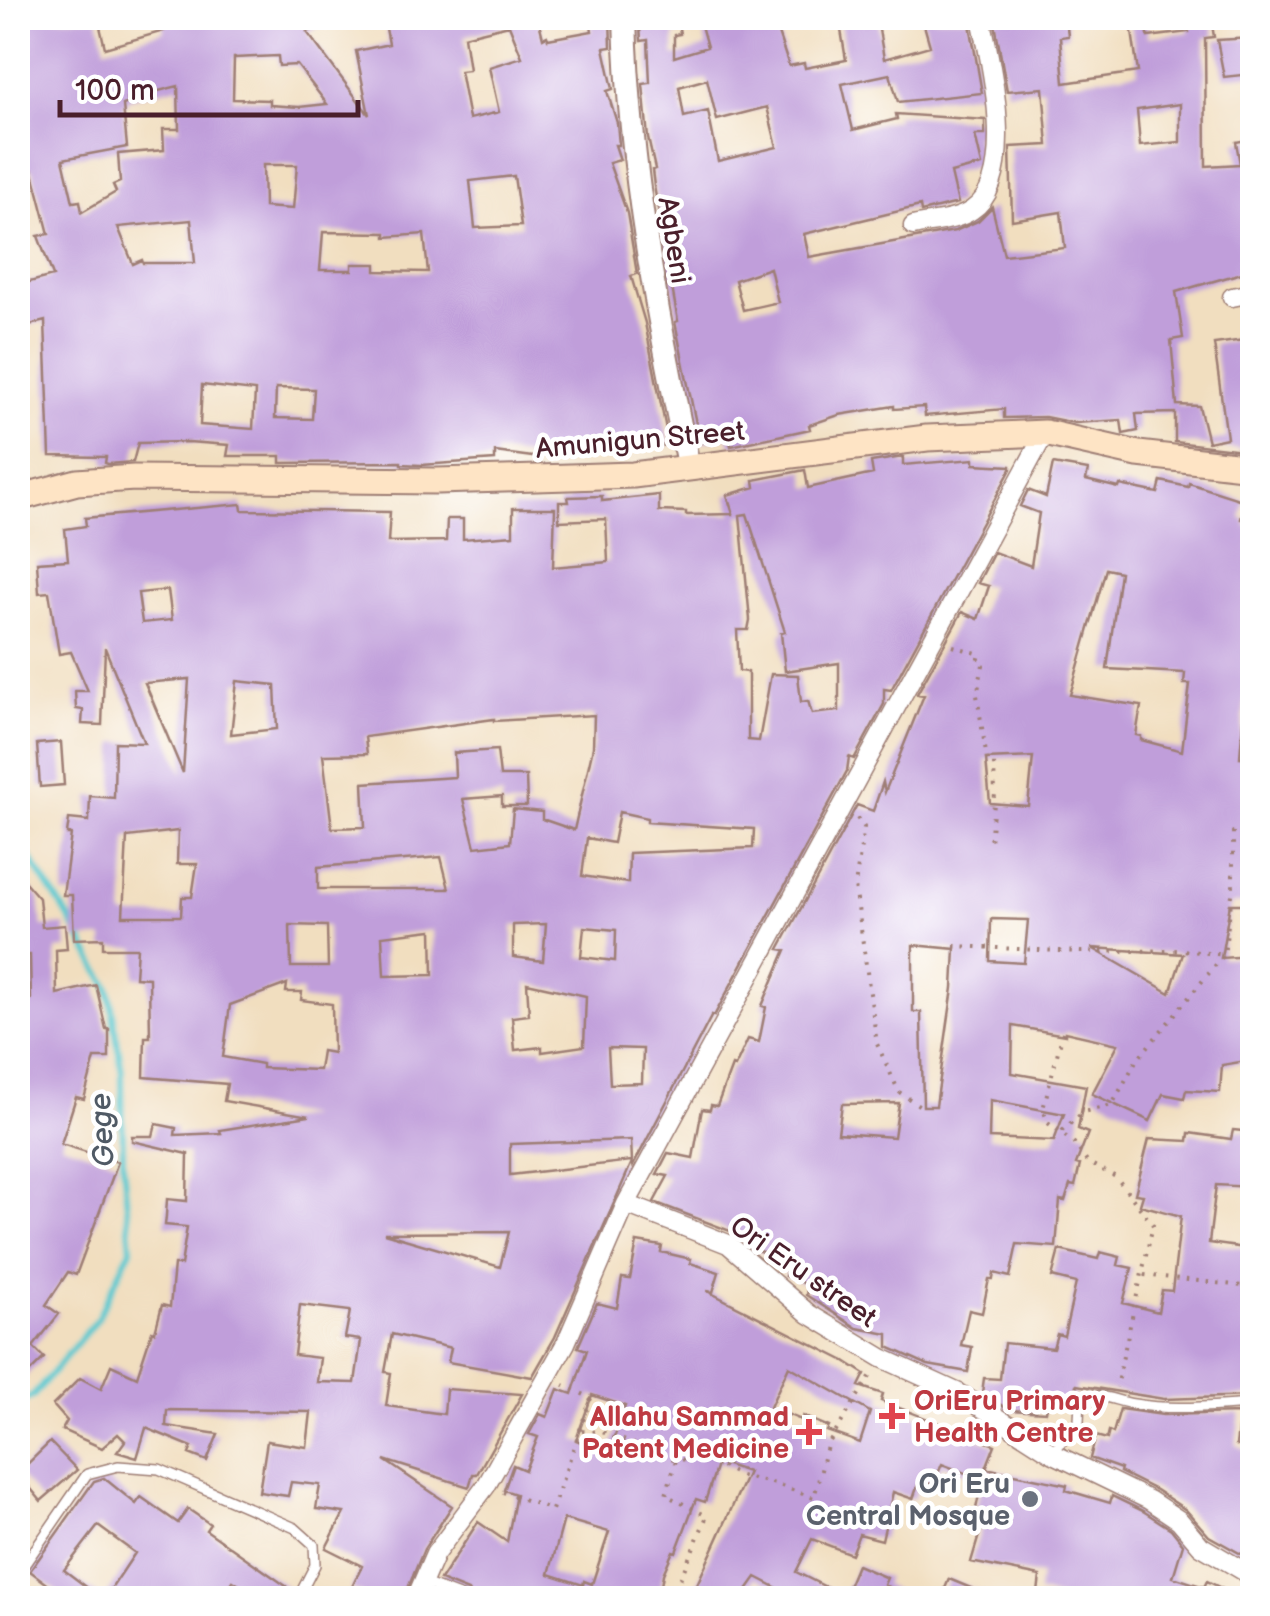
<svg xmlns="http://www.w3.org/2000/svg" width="1270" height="1616" font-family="'Balsamiq Sans',sans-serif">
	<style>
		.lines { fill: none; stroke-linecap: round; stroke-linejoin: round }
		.stream { stroke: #5bc9d0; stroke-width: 6 }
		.building { fill: #c09eda; fill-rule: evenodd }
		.service-casing { stroke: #9e7e75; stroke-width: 12 }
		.minor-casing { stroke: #9e7e75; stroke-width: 21 }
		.tertiary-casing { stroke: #9e7e75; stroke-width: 26 }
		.secondary-casing { stroke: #9e7e75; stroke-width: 29 }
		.path { stroke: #9e7e75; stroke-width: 4; stroke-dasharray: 2.5 8; stroke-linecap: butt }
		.service { stroke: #fff; stroke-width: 9 }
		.minor { stroke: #fff; stroke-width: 18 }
		.tertiary { stroke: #fff; stroke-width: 22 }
		.secondary { stroke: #fee4c5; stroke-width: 25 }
		.health-dot { fill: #e0444e; stroke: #fff; stroke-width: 4 }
		.worship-dot { fill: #6b7280; stroke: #fff; stroke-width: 4 }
		.labels { text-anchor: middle; stroke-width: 9; stroke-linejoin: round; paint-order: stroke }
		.street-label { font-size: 28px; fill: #4a1f2b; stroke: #fff }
		.health-label { font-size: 28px; font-weight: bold; fill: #be3a42; stroke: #fff; text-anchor: start }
		.worship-label { font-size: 28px; font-weight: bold; fill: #5b616d; stroke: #fff; text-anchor: end }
		.water-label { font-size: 30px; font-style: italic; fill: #505a65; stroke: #fff }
	</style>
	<rect width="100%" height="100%" fill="#fff"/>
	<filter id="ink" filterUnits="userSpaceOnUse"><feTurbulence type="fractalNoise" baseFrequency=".01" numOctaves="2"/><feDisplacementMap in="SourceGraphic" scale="20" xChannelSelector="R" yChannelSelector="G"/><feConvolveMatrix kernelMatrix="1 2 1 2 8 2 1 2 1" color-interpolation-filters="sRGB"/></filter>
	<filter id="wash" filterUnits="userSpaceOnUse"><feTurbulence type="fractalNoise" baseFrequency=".0048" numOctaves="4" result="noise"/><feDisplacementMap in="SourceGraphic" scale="40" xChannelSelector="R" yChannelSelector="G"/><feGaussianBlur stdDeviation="2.25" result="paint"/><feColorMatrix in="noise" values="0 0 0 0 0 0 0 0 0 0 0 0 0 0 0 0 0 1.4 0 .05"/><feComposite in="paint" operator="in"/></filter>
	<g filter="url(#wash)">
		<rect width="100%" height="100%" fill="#f1debf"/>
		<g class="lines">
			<path class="stream" d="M18,598V599
				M18,840L66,913L109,988L122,1072L123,1164L131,1249L97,1319L33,1396L18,1403"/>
		</g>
		<g id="blocks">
			<path class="building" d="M18,18H98L105,48L164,31L161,18H340L307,32L369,115L356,51L389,44L384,18H538L543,38L547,36L548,39L592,31L590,18H610L611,47L604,48L613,89L607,91L617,123L619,145H615L620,160L609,163L627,213L637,274L631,276L645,323L669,445L569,454L540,452V458L495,452V460L421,465L401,464V462L281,463V456H227L229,445L188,442L138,443L133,462L108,464L105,463L106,457L50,456L45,321L18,328V285L53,276L38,236L49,234L32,169L27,170L22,146L18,148ZM509,25L522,57L489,67L499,112L469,119L460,71L469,70L464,36ZM278,56L279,66L297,65L327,104L299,107L270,105V100L233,99L234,58ZM178,86L179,129H163L164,150L118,154L120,182L113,185L116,192L82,212L80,201L73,202L63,159L127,147L123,105L128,103L127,99ZM263,165H297L293,209L264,207ZM514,176L521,226L475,228L470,181ZM191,220L195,263H143L142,260L133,264L118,227ZM323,232L386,233V237L424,234L428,272L376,271V264H352V270H320ZM202,385L255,391L253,429L200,425ZM276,388L314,389L312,419L275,418Z
				M699,18H773L789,66L804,63L805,68L846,60L839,18H877L884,59L930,46L922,18H969L982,93L898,102L890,74L842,84L853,130L897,119L896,114L985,120V135H975L982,165L951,173L958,203L921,212L920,206L804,234L809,257L955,231L978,221L992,207L1004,255L1065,248L1061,212L1012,220L1010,147L1048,145L1043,88L1007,91L994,18H1066L1068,36L1060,37L1064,83L1138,72L1130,18H1147L1148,37L1189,32L1187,18H1211L1214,37L1205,38L1206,166L1240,164L1236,142L1252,139V270L1176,292L1183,338L1171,340L1177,405L1199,406L1208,442L1227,438L1214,344L1252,339V451L1175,442V413L1136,414L1138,431L1123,434L1121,420L1075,423L1045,417L1004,418V409L925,416L924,407L894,409V406L839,415L809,425L810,429L731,446L729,435L700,443L675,322L678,321L654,186L652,170L655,169L648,138L643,84L650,83L648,40L641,41L640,26L678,22L680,34L674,35V57L707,47ZM707,79L717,120L767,107L777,147L718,161L708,111L684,117L679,87ZM1180,104V142L1140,146L1137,110ZM770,268L778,302L743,310L735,280Z
				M1252,38V74L1224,77L1217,40Z
				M903,457V465L974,459V464L1011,466V469L891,690L884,689V704L854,759L849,757L847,771L714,1016L712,1015L633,1166L632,1162L555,1337L532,1377L448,1362L451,1348L392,1334L385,1372L391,1373L386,1406L444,1414L446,1389L522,1394L477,1474H473L469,1487L384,1460L452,1506L424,1549L404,1598H371L351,1589L362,1566L326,1548L344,1513L316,1509L320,1485L291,1482L288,1496L259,1492L267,1441L307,1447L311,1412L167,1410L166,1426L218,1434L207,1461L189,1454L192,1447L146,1428L137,1458L117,1452L125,1441L118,1434L102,1448L62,1430L67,1421L53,1405L80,1378L101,1389L111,1365L137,1377L152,1331L155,1332L162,1305L170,1307L174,1265H181L187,1227L165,1225L166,1216L167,1199L187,1201L188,1154L132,1141V1136H153L156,1124L176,1128L175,1135L221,1133L220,1130L309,1116L224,1101L227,1084L144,1077L145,1037H150L149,978L135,977L137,948H103V938L74,939L72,895H63L71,834H67L69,819L89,821L90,796L114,798L115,742L144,743L105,648L102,725L82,724L83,710L76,709L75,691H88L71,652L59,654L49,592L39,593L37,562L68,560L65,529L86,526L85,518L241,504L242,510L390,512L388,542L446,541L447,519H463V539L513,535V508H555L553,567L608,562L606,519L559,521V502H569L568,497L602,496V501L659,495V511L686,512V515L733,514L727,495L755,487L754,480L805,470L808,488L873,474L871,462ZM747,514L785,632L781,633L785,671L839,663V711L812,714L808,701L801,702L798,675L771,674L759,741L748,740V672L739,671L737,630H748L750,620L740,515ZM168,590L172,620L142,623L138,593ZM189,679L183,773L145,683ZM237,681L275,685L277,729L231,734ZM594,715L593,747L574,830L542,819V812L513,809L510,843L475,847L463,799L502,796V806H527L526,776H500L497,750L454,753L455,777L363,783L365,827L332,828L323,755L367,754L365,737L494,719V721ZM619,812L647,818V822L754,829L753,848L629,853L628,883L582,876L587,838L613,843ZM178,831L177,864H197L192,897H182L181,916H123L127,837ZM441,857L449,889H318V867ZM546,924L543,961L513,957V925ZM290,925L327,926L328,967H291ZM584,927L616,930L615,961L581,957ZM432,930L433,975L384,976L382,936ZM527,983L586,996L584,1046L542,1052V1047L515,1050L512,1017L529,1015ZM287,984L286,992H302L301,1000L332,1004L333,1053L322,1051L319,1070L262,1068V1064L223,1057L230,1005ZM608,1048L643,1049L642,1083L610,1084ZM631,1140L632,1161L510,1175V1144ZM509,1232L500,1267L384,1233ZM300,1305L350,1311L345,1338L361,1340L355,1383L317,1382L320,1358L294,1355Z
				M1053,464L1088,470L1086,480L1119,488L1120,485L1158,493L1161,481L1188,487L1189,483L1245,501L1241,519L1247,520L1246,526L1252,527V676L1251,697L1245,696L1240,757L1252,758V904H1230L1221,958L1252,956V1060L1222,1065L1220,1092L1186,1090L1184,1098L1163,1094L1150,1121L1092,1094L1118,1044L1065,1032V1035L1013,1026L1012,1073L1086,1086L1078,1129L1088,1133L1076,1164L1080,1165L1075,1186L1070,1185L1065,1201L1060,1200L1056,1247L1017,1244L1010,1277L994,1273L993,1279H989L982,1313L969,1310L961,1345L972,1347L968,1372L928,1365L888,1347V1334L857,1328L806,1295L808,1285L785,1276L789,1261L753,1249L733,1232L654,1202L668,1176L657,1174L668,1153L693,1158L702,1109L710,1110L711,1105L717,1106L732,1066L735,1067L748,1039L759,1042L766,1007L762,1006L786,950L779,949L857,805L873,811L883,782L885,792L924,695L917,694L962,612L978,619L989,586L978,583L994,552L1031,566L1039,513L1020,506L1028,490L1046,497ZM1106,569L1120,572L1107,669L1185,673L1184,684H1190L1182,751L1141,740V736L1136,735L1141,706L1070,695ZM1033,757L1028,806L990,803L986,759ZM991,919L1028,920L1024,963L990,961ZM913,945L955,949L953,988L936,1106H923L921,1012H913ZM1092,948L1183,954L1170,993ZM990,1100L1064,1114L1054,1141L989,1138ZM899,1103L894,1137L838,1133L842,1104Z
				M61,742L64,785L40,787L37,744Z
				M18,874L39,898L42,927L65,925L67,949L56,950L57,994L96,985L106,1029H109V1058H95L84,1099L76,1097L61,1144L118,1162L76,1275L68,1272L46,1305L59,1314L33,1347L44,1358L18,1384V1017L20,999H31L30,955H18Z
				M1233,1130L1252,1132V1187L1216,1185L1209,1243L1252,1249L1249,1348H1252V1396L1164,1399L1076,1385L1072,1403L1048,1401L1046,1412L1009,1410L982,1393L984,1378L1000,1379L1004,1343L1053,1348L1057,1334L1064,1336L1076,1283L1052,1277L1059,1250L1098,1259L1100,1252L1120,1257L1118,1265L1132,1268L1123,1303L1158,1312L1162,1290L1172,1291L1181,1216L1140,1205L1143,1195L1135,1194L1149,1139L1188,1141L1189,1133L1231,1139Z
				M637,1242L662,1246L661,1252L691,1259L690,1263L719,1272L713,1292L707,1291L845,1361L865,1374L859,1386L883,1394L881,1401L995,1445L986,1468L1067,1485L1066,1490L1110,1503L1112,1496L1143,1511L1171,1529L1183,1544L1173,1577L1204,1587L1207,1581L1241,1598H1060L1038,1593L1040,1576L971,1562L986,1512L976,1509L984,1471L981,1479L942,1464L933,1485L920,1479L913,1499L893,1492L882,1540L859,1534L851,1554L812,1539L796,1572L844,1596L857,1565L887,1578L884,1585L911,1598H787L789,1594L756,1577L741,1598H707L694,1591L748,1472L718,1462L705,1502L696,1499L676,1552L673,1551L663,1574L659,1598H472L468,1591L440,1580L478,1522L507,1542L516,1494L504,1490L513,1465L525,1470L538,1437L529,1434L540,1414L547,1417L558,1389L572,1394L587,1350L578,1347L597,1303L617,1308L622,1278L630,1279ZM789,1366L870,1412L860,1443L827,1431L829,1427L803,1416L801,1420L770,1407ZM592,1395L625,1406L609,1453L576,1440ZM564,1519L609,1532L592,1584L584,1581L583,1585L549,1574Z
				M1120,1409L1163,1415L1240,1413L1236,1445L1252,1452V1560L1209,1536L1186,1510L1156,1490L1120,1472L1121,1469L1090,1458L1096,1436L1107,1439L1109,1431L1113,1433Z
				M50,1442L77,1470L41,1501L18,1473Z
				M104,1478L136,1504L141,1497L178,1523L188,1509L210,1524L206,1530L286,1586L278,1598H259L233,1581L221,1598H105L135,1553L98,1526L64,1570L101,1598H66L30,1571L94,1481Z
				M949,1579L995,1598H941Z"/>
		</g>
	</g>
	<g filter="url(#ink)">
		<use href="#blocks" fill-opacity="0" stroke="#9e7e75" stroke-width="2.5"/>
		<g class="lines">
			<defs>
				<path id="service" d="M1052,1453L1079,1422L1080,1397C1101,1392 1114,1401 1134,1404C1173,1411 1213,1406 1252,1404
					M18,1574L87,1474L118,1466L159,1469L295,1528L314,1545L315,1565L298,1598
					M424,1583L464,1598"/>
				<path id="minor" d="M913,226C931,222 957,221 972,210C1018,180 991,62 981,18
					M1232,297L1252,293
					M626,1204L728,1244L809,1314L882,1358L959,1393L1052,1453L1149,1500L1179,1520L1201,1546L1252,1576
					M416,1598L435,1554L486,1486L566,1343L626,1204L1045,433"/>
				<path id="tertiary" d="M625,18C629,171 658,319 689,469"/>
				<path id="secondary" d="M18,498L77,482L134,478L437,481L633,475L927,438L1045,433L1138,454L1252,467"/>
			</defs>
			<use href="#service" class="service-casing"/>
			<use href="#minor" class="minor-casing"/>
			<use href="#tertiary" class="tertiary-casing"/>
			<use href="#secondary" class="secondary-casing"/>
			<path class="path" d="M953,646L980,654L978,662L983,665L977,695L987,760L994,763L995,794L990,842
				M857,818L864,827L855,886L877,1044L899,1092L920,1106
				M954,946L1080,952L1182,950L1224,955
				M1063,1032L1043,1109L1048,1123L1074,1143L1087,1162L1116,1177L1153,1225L1116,1387
				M1062,1131L1083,1112L1112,1105L1136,1061L1224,955L1233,887V832L1252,829
				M1144,1275L1252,1287
				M582,1431L602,1432L676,1460L706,1458L740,1476L776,1484L814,1498L827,1446L871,1375
				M503,1492L552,1510L591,1398L564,1385
				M672,1598L707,1516L666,1495L676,1460"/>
			<use href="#service" class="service"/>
			<use href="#minor" class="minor"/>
			<use href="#tertiary" class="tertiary"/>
			<use href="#secondary" class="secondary"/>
		</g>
	</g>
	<g class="health-dot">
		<path d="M887 1401h10v10h10v10h-10v10h-10v-10h-10v-10h10z"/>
		<path d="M804 1417h10v10h10v10h-10v10h-10v-10h-10v-10h10z"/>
	</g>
	<circle class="worship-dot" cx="1030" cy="1499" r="10"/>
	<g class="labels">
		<g class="street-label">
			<text transform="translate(675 240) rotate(81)" y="10">Agbeni</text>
			<text transform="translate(640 439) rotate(-5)" y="10">Amunigun Street</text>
			<text transform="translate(804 1271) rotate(35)" y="10">Ori Eru street</text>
		</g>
		<g class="health-label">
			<text x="914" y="1410">OriEru Primary<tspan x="914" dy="32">Health Centre</tspan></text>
			<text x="789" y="1426" text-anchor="end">Allahu Sammad<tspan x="789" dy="32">Patent Medicine</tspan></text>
		</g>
		<g class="worship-label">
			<text x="1010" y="1493">Ori Eru<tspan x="1010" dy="32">Central Mosque</tspan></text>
		</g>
		<g class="water-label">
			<text transform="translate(102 1130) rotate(-93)" y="10">Gege</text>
		</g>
	</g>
	<rect width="1270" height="1616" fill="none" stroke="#fff" stroke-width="60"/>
	<path d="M60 100v15h298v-15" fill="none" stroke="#4a1f2b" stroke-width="5"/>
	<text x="75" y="100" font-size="30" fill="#4a1f2b" stroke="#ffffff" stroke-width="8" paint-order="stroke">100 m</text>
</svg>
